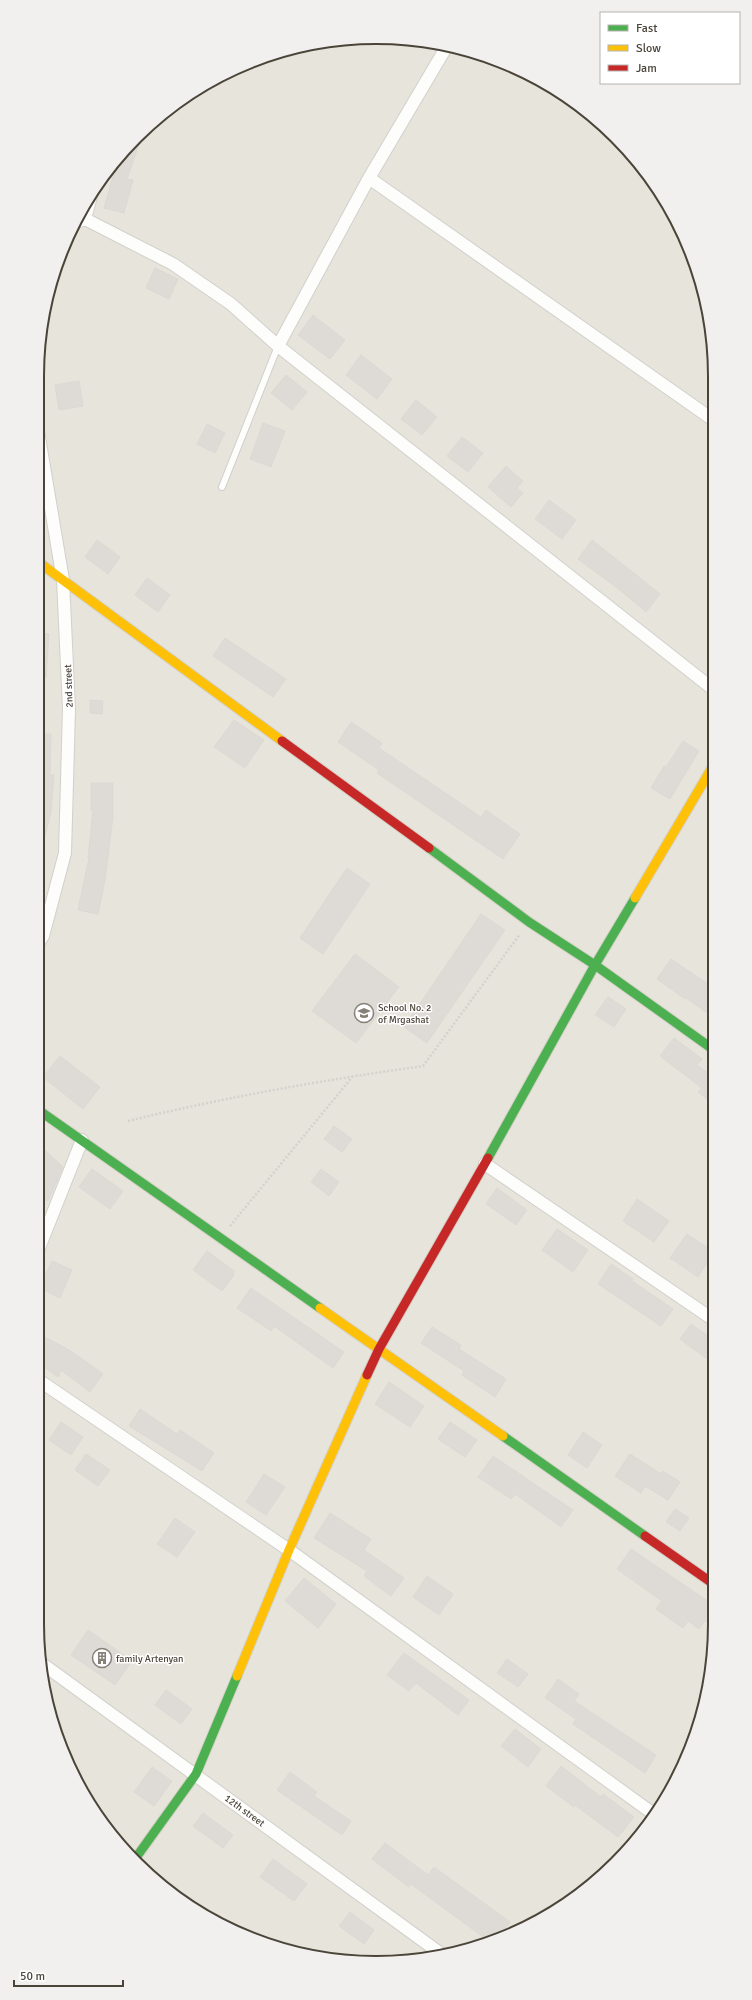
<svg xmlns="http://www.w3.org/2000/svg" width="752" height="2000" font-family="Signika,sans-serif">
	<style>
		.residential { fill: #e7e4dc }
		.building { fill: #dedbd6; stroke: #dcd9d4 }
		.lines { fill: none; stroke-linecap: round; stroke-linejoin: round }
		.lane-casing { stroke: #d2d0cb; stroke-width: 8 }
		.street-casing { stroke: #d2d0cb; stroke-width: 14 }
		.fast-casing { stroke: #d3cfc5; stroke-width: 11 }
		.slow-casing { stroke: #d3cfc5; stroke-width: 11 }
		.jam-casing { stroke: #d3cfc5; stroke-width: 11 }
		.path { stroke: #d3d2cc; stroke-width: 2.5; stroke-dasharray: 2 2; stroke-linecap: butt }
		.lane { stroke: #fdfdfc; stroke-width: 6 }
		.street { stroke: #fdfdfc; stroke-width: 12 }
		.fast { stroke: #4caf50; stroke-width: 9 }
		.slow { stroke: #ffc107; stroke-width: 9 }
		.jam { stroke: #c62828; stroke-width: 9 }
		.labels { text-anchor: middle; stroke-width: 3; stroke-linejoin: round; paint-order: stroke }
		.street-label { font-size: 10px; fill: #4b4439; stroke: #fff }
		.poi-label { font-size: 10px; fill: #4b4439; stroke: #fff; text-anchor: start }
		.rim { fill: none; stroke: #4b4439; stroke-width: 2 }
	</style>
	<rect width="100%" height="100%" fill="#f4f2ee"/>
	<path class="residential" d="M398,38L464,49L564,94L631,153L680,226L712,332L715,1624L703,1712L680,1774L645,1830L564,1906L506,1937L442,1956L332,1960L267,1945L207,1918L121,1847L82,1793L55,1733L37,1624V376L49,288L72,226L107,169L153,121L207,82L267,55L332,40Z"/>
	<path class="building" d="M144,130L127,179L133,180L124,213L104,208L118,158Z
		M155,268L178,279L169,299L146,288Z
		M313,315L345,340L330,359L298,335Z
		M361,355L392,379L377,399L346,375Z
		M286,375L307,392L292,410L271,393Z
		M79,381L83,406L59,410L55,385Z
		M416,400L437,417L422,435L401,419Z
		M263,423L285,431L271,467L250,459Z
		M207,424L225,433L215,453L197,444Z
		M462,437L483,453L468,472L447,456Z
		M506,466L523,481L517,488L523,493L511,507L488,487Z
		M549,500L576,520L562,539L535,519Z
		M97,540L120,557L108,574L85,557Z
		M592,540L660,594L646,612L620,590L578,559Z
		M147,578L170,595L158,612L135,595Z
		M37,633L49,634L46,678H37Z
		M225,638L286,679L273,697L213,656Z
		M90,700L103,701L102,714L90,713Z
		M234,720L264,740L245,768L214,747Z
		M351,722L382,743L379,748L481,817L486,810L520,834L503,859L377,773L379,770L338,742Z
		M37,734H51L50,775H54L51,812L42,848H37Z
		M683,741L699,751L670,799L651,788L664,766L666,767Z
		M91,783H113V816L105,880L98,914L78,910L89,858H88L93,810H91Z
		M347,868L370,884L323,954L300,938Z
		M481,914L505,930L427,1043L404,1027Z
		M355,954L399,987L356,1043L312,1011Z
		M671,959L714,988V1018L686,998L685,999L657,979Z
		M608,997L626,1009L614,1027L595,1015Z
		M674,1038L702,1059L697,1065L711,1075L714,1072V1104L698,1092L702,1088L660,1056Z
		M60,1056L100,1087L83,1109L43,1077Z
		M334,1126L352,1139L342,1152L324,1139Z
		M37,1143L63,1167L48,1201L37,1196Z
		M92,1169L123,1191L110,1209L79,1187Z
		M321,1169L339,1182L329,1196L311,1182Z
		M497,1188L527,1210L516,1225L486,1204Z
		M637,1199L669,1221L654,1242L623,1221Z
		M557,1229L588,1250L573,1272L542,1250Z
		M687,1234L714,1252L698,1277L670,1258Z
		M207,1251L234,1271V1275L222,1291L193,1270Z
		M52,1261L72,1270L60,1298L39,1288Z
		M611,1264L633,1279L632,1281L673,1309L661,1326L598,1284Z
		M251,1288L344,1352L333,1368L274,1326L271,1331L237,1308Z
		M691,1324L714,1340V1364L680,1339Z
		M432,1327L461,1345L459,1349L506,1379L495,1397L462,1375L464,1371L421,1343Z
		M37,1333L71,1351L103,1374L90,1392L61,1370L58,1377L37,1362Z
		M389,1382L424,1406L410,1427L375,1404Z
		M140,1409L177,1434L180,1430L214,1453L202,1471L129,1426Z
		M61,1422L83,1437L71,1455L49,1440Z
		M450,1422L477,1440L465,1457L438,1439Z
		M583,1432L602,1445L587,1468L568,1455Z
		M86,1454L110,1470L98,1486L75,1470Z
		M630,1454L661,1474L663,1471L680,1482L668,1500L645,1486L641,1493L615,1476Z
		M493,1456L573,1510L561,1527L515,1494L511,1499L478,1477Z
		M264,1474L285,1487L266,1515L246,1502Z
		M675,1509L689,1518L680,1531L666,1522Z
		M330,1513L371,1539L364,1550L404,1578L391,1596L364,1576L367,1571L314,1538Z
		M175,1518L195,1532L177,1557L157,1544Z
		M631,1549L715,1606V1628L705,1621L699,1629L688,1621L683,1628L656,1609L662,1601L617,1569Z
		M427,1576L453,1594L439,1615L413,1597Z
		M304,1578L336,1604L318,1628L285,1601Z
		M88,1630L132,1661L115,1685L71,1655Z
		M404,1653L469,1700L458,1715L416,1683L409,1691L387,1675Z
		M507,1659L528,1674L518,1687L497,1673Z
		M558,1679L579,1694L574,1701L656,1755L645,1773L573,1724L576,1719L545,1698Z
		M166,1690L192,1709L181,1724L155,1705Z
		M515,1729L541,1749L528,1767L501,1746Z
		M561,1766L601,1797L603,1794L634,1817L618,1837L575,1805L574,1807L546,1786Z
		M152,1767L172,1781L154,1806L134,1792Z
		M290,1772L317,1792L314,1796L351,1821L342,1835L277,1790Z
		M203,1813L233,1835L223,1848L193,1826Z
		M385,1843L428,1875L434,1867L510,1922L497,1940L490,1942L411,1884L409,1887L372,1859Z
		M273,1859L307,1884L294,1901L260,1877Z
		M350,1912L374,1930L364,1944L339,1926Z"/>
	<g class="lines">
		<defs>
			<path id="lane" d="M222,487L278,346"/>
			<path id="street" d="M369,178L712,419
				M85,219L91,196
				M74,223L85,219L173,264L231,304L278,346L713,689
				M278,346L369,178L447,46
				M37,425L63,580L69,709L65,853L43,936L37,945
				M485,1164L714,1320
				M37,1253L82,1140
				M37,1379L289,1550L655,1815
				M44,1665L444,1956"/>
			<path id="fast" d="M429,848L529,922L595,965L714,1050
				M37,1109L320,1308
				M488,1158L595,965L635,898
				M503,1436L645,1536
				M135,1859L196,1774L237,1676"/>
			<path id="slow" d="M37,561L282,741
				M635,898L713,766
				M320,1308L503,1436
				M237,1676L289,1550L367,1375"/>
			<path id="jam" d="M282,741L429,848
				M367,1375L379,1349L488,1158
				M645,1536L715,1585"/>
		</defs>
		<use href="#lane" class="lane-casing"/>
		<use href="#street" class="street-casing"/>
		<use href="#fast" class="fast-casing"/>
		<use href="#slow" class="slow-casing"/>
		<use href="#jam" class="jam-casing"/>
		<path class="path" d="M128,1121C226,1097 324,1080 423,1066L520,934
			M230,1226L353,1076"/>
		<use href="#lane" class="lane"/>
		<use href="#street" class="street"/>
		<use href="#fast" class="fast"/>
		<use href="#slow" class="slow"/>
		<use href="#jam" class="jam"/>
	</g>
	<defs>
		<symbol id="school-ring" viewBox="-11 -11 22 22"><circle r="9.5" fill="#fff" stroke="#868178" stroke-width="1.5"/><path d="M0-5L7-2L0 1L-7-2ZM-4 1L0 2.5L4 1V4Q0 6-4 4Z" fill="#868178"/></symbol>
		<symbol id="building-ring" viewBox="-11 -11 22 22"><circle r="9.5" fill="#fff" stroke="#868178" stroke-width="1.5"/><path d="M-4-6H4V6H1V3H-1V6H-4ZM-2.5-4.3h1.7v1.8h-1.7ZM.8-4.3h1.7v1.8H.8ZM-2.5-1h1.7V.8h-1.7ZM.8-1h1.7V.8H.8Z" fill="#868178"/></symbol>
	</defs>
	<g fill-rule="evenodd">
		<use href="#school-ring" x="353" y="1002" width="22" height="22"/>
		<use href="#building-ring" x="91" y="1647" width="22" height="22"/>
	</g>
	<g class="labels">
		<g class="street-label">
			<text transform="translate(68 686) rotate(-92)" y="4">2nd street</text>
			<text transform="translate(245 1810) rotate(36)" y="4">12th street</text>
		</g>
		<g class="poi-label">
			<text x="378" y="1011">School No. 2<tspan x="378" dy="12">of Mrgashat</tspan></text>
			<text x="116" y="1662">family Artenyan</text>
		</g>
	</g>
	<path d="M0 0H752V2000H0ZM376 44H376A332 332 0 0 1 708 376V1624A332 332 0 0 1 376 1956H376A332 332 0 0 1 44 1624V376A332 332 0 0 1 376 44Z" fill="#f1f0ef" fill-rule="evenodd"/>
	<path class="rim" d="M376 44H376A332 332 0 0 1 708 376V1624A332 332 0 0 1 376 1956H376A332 332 0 0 1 44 1624V376A332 332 0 0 1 376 44Z"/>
	<rect x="600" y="12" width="140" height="72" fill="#ffffff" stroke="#b7b4b0"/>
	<rect x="608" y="25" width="20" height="6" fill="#4caf50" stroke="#b7b4b0"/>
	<text x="636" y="32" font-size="12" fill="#4b4439">Fast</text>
	<rect x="608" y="45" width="20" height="6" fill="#ffc107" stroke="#b7b4b0"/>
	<text x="636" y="52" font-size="12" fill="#4b4439">Slow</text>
	<rect x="608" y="65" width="20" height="6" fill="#c62828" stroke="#b7b4b0"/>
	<text x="636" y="72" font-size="12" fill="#4b4439">Jam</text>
	<path d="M14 1980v6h109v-6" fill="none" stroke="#4b4439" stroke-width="2"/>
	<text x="20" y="1980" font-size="12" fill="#4b4439" stroke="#ffffff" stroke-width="3" paint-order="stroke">50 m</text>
</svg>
